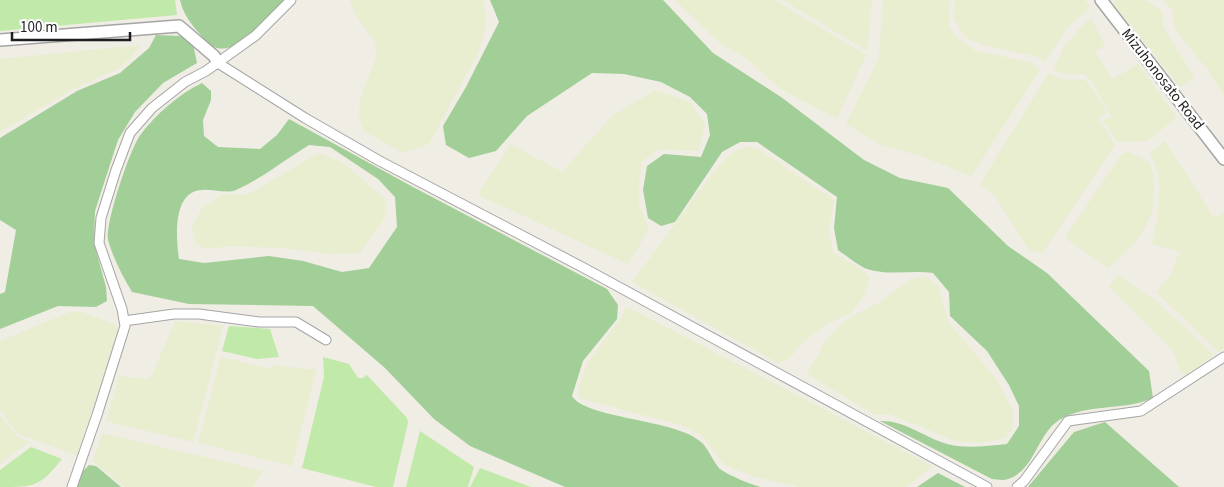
<svg xmlns="http://www.w3.org/2000/svg" width="1224" height="487" font-family="'Source Sans 3',sans-serif">
	<style>
		.farmland { fill: #e8eecf }
		.grass { fill: #c1e9a9 }
		.forest { fill: #a2ce98; fill-rule: evenodd }
		.lines { fill: none; stroke-linecap: round; stroke-linejoin: round }
		.minor-casing { stroke: #a5a5a5; stroke-width: 11 }
		.tertiary-casing { stroke: #a5a5a5; stroke-width: 14 }
		.minor { stroke: #fff; stroke-width: 9 }
		.tertiary { stroke: #fff; stroke-width: 11 }
		.labels { text-anchor: middle; stroke-width: 5; stroke-linejoin: round; paint-order: stroke }
		.street-label { font-size: 15px; fill: #1e1e1e; stroke: #fff }
	</style>
	<rect width="100%" height="100%" fill="#efede4"/>
	<path class="farmland" d="M350,0H484L486,27L478,53L429,144L403,153L364,131L359,117L360,100L377,55L375,42L355,14Z
		M675,0H774L866,55L837,119L781,89L747,59L721,44Z
		M783,0H872L867,51Z
		M883,0H950L949,26L956,37L976,51L1029,62L1040,70L971,176L921,156L881,145L846,124L879,58Z
		M955,0H1085L1090,7L1067,28L1044,62L1038,57L984,45L966,38L953,17Z
		M1115,0H1145L1159,8L1163,14V25L1172,42L1195,78L1180,87L1114,5Z
		M1164,0H1224V96L1208,70L1174,28L1173,11Z
		M1091,18L1105,45L1095,52L1113,79L1138,64L1177,117L1147,141L1118,142L1102,120L1111,117L1094,84L1084,74H1067L1053,70L1063,49L1079,29Z
		M140,45L132,57L118,69L75,88L0,132V59Z
		M1049,73L1061,79L1085,80L1093,89L1107,113L1098,118L1115,145L1042,254L1028,249L995,196L980,184Z
		M655,90L690,102L705,124L699,150L687,151L660,149L642,161L639,182V205L649,229L628,264L478,195L510,144L562,172L612,116Z
		M1165,141L1214,218L1224,213V348L1219,352L1156,292L1169,277L1180,252L1152,244L1158,214L1159,184L1156,165L1150,153Z
		M745,147L757,148L834,200L829,231L833,252L865,272L869,279L865,294L852,312L825,325L802,343L789,359L778,363L632,282L715,170L730,154Z
		M1129,152L1149,162L1154,175V206L1146,226L1135,242L1109,268L1065,238L1121,155Z
		M319,153L342,162L385,199L386,216L360,253L332,254L283,248L229,246L207,249L195,244L192,226L203,207L223,194L247,195Z
		M1118,275L1155,300L1213,354L1210,359L1185,375L1180,371L1172,350L1109,287Z
		M925,276L938,286L949,323L997,380L1013,411L1012,429L1005,438L980,443L956,441L889,414L875,415L807,374L826,340L845,320L880,302L910,280Z
		M626,306L932,466L907,487H799L756,477L724,465L702,436L681,425L579,398L578,389L588,362L621,318Z
		M70,312H82L116,325L118,330L77,456L17,433L0,410V341Z
		M175,321L223,326L193,442L106,421L119,376L148,379L153,373Z
		M221,357L270,369L272,365L316,370L292,466L198,443Z
		M0,415L17,436L29,442L0,464Z
		M102,433L263,471L253,487H125L93,462Z"/>
	<path class="grass" d="M0,0H175L177,15L0,31Z
		M229,326L270,329L279,357L257,359L222,351Z
		M323,357L349,364L358,378H363L367,375L407,418L408,423L393,487H376L302,468L324,377Z
		M420,431L474,467L468,487H406Z
		M31,447L62,459C39,487 35,487 0,487V470Z
		M480,468L531,487H470Z"/>
	<path class="forest" d="M180,0H284C270,15 240,54 217,48C209,46 204,39 199,33C190,23 183,13 180,0Z
		M490,0H663L713,53L781,97L864,160L900,178L948,188L1008,246L1047,273L1149,371L1153,398C1123,412 1079,402 1054,424C1037,439 1032,472 1008,479C1003,481 997,479 992,479L880,421C902,420 920,434 941,442C961,450 986,446 1007,444L1019,426V406L1009,385L987,351L950,316L949,292L933,273C911,270 888,276 867,269C857,265 847,256 838,250L834,228L837,197L757,142H740L722,152L675,222L661,226L648,218L643,190L647,166L664,154L701,157L710,135L707,114L690,97L661,82L624,74L592,73L527,116L496,151L469,158L446,145L443,126L466,87L499,22Z
		M156,35L180,36L193,44L197,63L163,83L135,112L118,140L95,211L94,243L106,287L107,301L96,307L58,306L0,329V294L5,292L16,230L0,220V138L77,91L120,73L149,48Z
		M202,83L211,91V100L203,120L204,136L218,147L260,149L277,135L289,119L413,187L607,289L618,305L617,319L583,361L572,396C586,419 676,419 701,442C709,449 712,460 719,468C725,474 752,485 761,487H565L470,446L434,419L385,368L313,306L189,304L132,292C123,277 113,258 108,240C105,224 130,148 141,134C156,114 179,94 202,83ZM309,145L330,147L378,179L395,197L397,227L369,268L342,272L303,261L269,256L204,263L179,259C176,239 172,191 202,190C212,189 227,194 236,190C263,178 284,160 309,145Z
		M1105,422L1179,487H1028L1074,432Z
		M89,465L96,466L121,487H77L82,472Z
		M938,473L965,487H917Z"/>
	<g class="lines">
		<defs>
			<path id="minor" d="M218,63L305,118L378,160L584,268L987,487
				M124,321L174,314H199L259,322H296L326,340
				M72,487L97,415L125,326L122,309L99,243L101,218L116,170L130,133L152,108L185,82L206,71L255,36L291,0
				M1017,487L1024,481L1068,421L1141,411L1224,357"/>
			<path id="tertiary" d="M1101,0L1224,159
				M0,40L179,26L214,56L218,63"/>
		</defs>
		<use href="#minor" class="minor-casing"/>
		<use href="#tertiary" class="tertiary-casing"/>
		<use href="#minor" class="minor"/>
		<use href="#tertiary" class="tertiary"/>
	</g>
	<g class="labels">
		<g class="street-label">
			<text transform="translate(1163 79) rotate(52)" y="5">Mizuhonosato Road</text>
		</g>
	</g>
	<path d="M12 32v8h118v-8" fill="none" stroke="#1e1e1e" stroke-width="2.5"/>
	<text x="20" y="32" font-size="15" fill="#1e1e1e" stroke="#ffffff" stroke-width="4" paint-order="stroke">100 m</text>
</svg>
